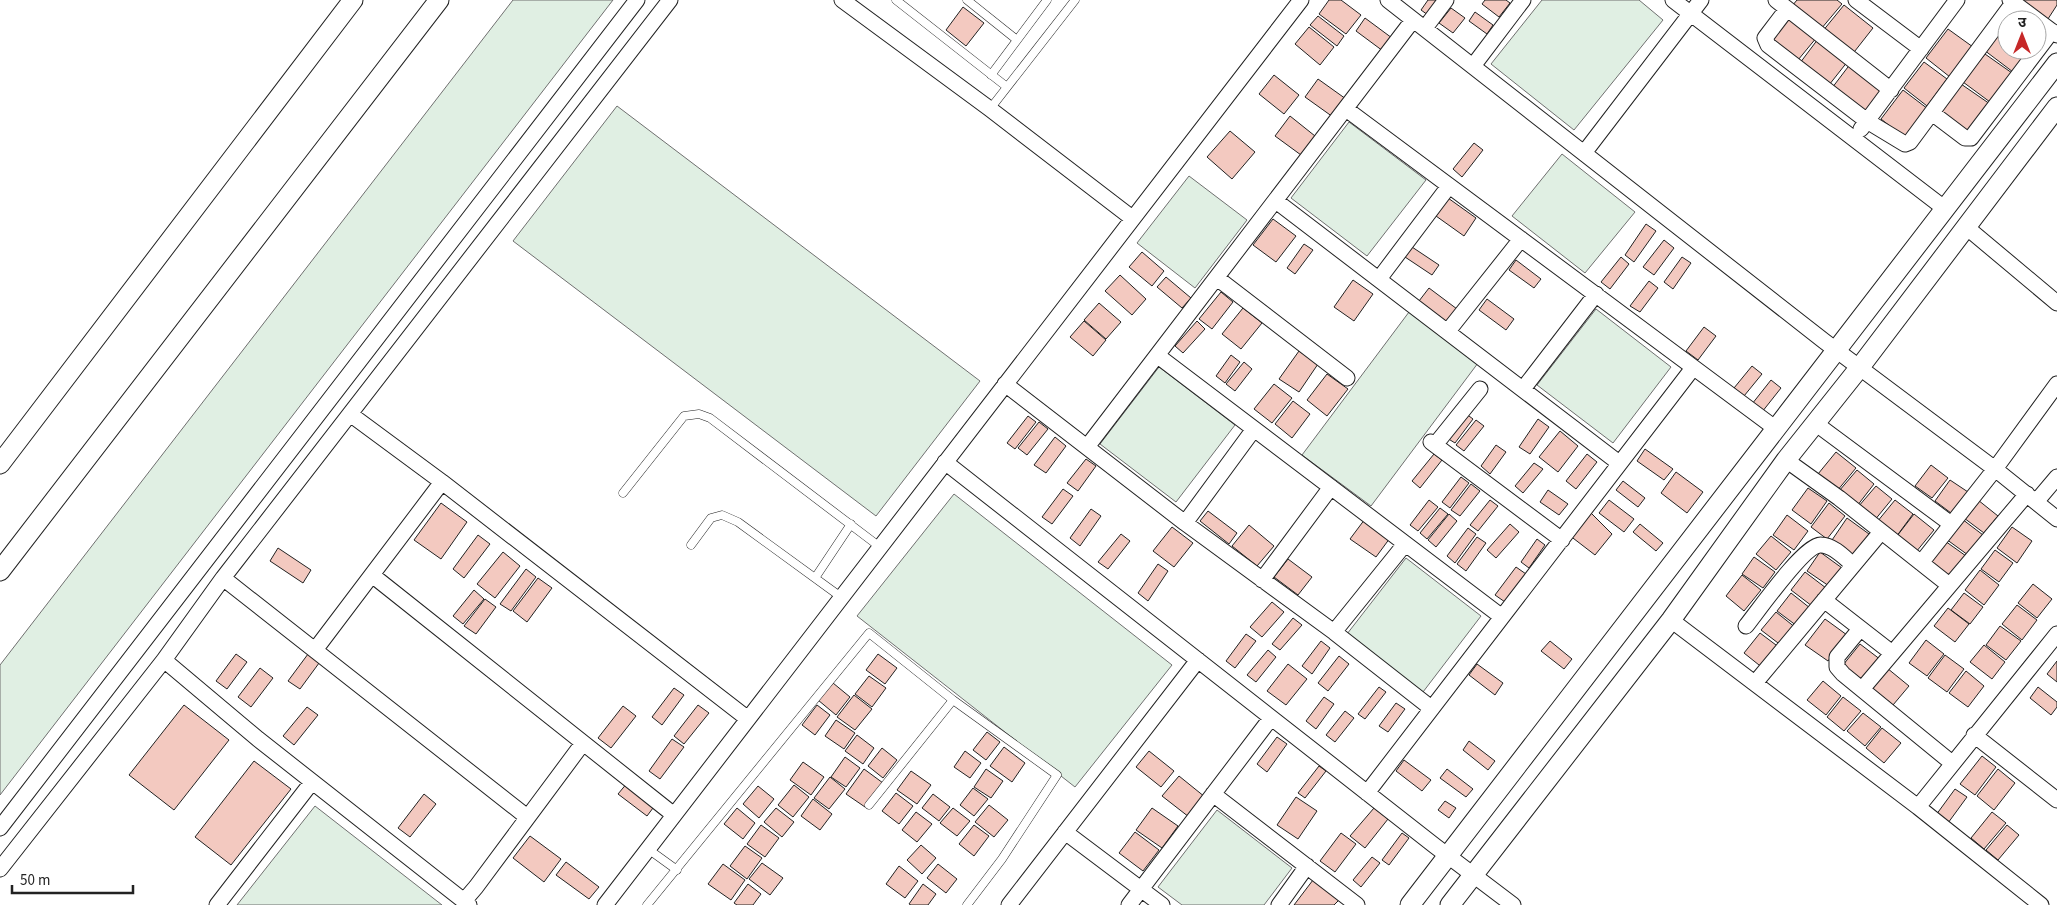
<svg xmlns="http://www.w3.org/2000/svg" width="2057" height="905" font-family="'Source Sans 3','Noto Sans Devanagari',sans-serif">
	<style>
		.green { fill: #e0efe3; stroke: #6f6f6f }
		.building { fill: #f3c9c0; stroke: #222 }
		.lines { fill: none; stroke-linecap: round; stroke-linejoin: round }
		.service-casing { stroke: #222; stroke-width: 9 }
		.minor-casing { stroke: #222; stroke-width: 17 }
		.tertiary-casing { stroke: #222; stroke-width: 21 }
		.service { stroke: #fff; stroke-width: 8 }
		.minor { stroke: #fff; stroke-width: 15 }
		.tertiary { stroke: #fff; stroke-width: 19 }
	</style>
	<rect width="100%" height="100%" fill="#fff"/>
	<path class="green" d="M513,0H613L0,795V665Z
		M1542,0H1639L1663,20L1574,130L1491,64Z
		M617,106L980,381L876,516L513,241Z
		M1349,122L1426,180L1367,256L1291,198Z
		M1562,154L1635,212L1585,273L1512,216Z
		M1189,176L1247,220L1195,288L1137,243Z
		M1415,304L1484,355L1371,506L1302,455Z
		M1596,309L1671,367L1613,443L1537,385Z
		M1159,367L1235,425L1176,502L1100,444Z
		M954,494L1172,665L1075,787L857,616Z
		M1406,558L1481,616L1423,692L1347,634Z
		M315,806L442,905H237Z
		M1217,810L1292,868L1264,905H1182L1158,887Z"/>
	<path class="building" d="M1329,0H1341L1361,15L1346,34L1319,14Z
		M1428,0H1439L1428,15L1421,10Z
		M1485,0H1506L1510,3L1499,17L1482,4Z
		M1797,0H1837L1842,4L1821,29L1792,6Z
		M2014,0H2057V5L2046,22Z
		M1844,5L1873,28L1851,56L1822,32Z
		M963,7L984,23L966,46L946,30Z
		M1451,8L1465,18L1453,33L1439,23Z
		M1475,12L1493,25L1487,34L1469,21Z
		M1787,15L1817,37L1798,60L1770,39Z
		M1318,16L1344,36L1337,46L1310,25Z
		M1365,18L1392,38L1383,51L1356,31Z
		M2007,21V50H2029L2013,72L1984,50Z
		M1309,27L1334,47L1320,65L1295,44Z
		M1948,29L1973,47L1950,77L1926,58Z
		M1818,39L1848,61L1829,85L1800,63Z
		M1985,54L2012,73L1990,102L1963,82Z
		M1924,62L1947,79L1927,106L1904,88Z
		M1851,63L1883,89L1864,112L1832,88Z
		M1274,75L1299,95L1284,114L1259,94Z
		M1318,79L1346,99L1333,117L1305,97Z
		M1961,84L1990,104L1967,137L1938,116Z
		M1903,90L1928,109L1905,138L1881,119Z
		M1290,116L1315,136L1301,155L1275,136Z
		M1230,131L1255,152L1232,179L1207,157Z
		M1474,143L1483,150L1462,177L1453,169Z
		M1448,198L1476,218L1464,236L1436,216Z
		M1273,219L1296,236L1276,262L1253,245Z
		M1646,224L1656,231L1634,262L1625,255Z
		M1664,240L1674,248L1654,275L1643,267Z
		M1304,244L1313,250L1295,274L1287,268Z
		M1412,247L1439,265L1432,275L1405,257Z
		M1142,252L1164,271L1152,286L1129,267Z
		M1621,257L1629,264L1610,289L1601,282Z
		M1682,257L1691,263L1673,289L1664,282Z
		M1516,260L1541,279L1534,288L1509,270Z
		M1120,275L1146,299L1132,315L1105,291Z
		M1166,277L1191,298L1182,308L1157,287Z
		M1353,280L1373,294L1354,321L1334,307Z
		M1649,281L1658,288L1640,312L1630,306Z
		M1429,288L1457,309L1447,322L1419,301Z
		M1221,292L1233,302L1212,329L1199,319Z
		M1487,299L1514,319L1506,330L1479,310Z
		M1099,303L1121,322L1106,339L1084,320Z
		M1243,308L1262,323L1241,349L1222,334Z
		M1084,321L1106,340L1093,356L1070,337Z
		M1197,321L1205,329L1183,353L1175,346Z
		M1704,327L1716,336L1698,360L1686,351Z
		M1299,351L1318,364L1299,392L1279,379Z
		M1231,355L1240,362L1225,383L1216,376Z
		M1244,362L1252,369L1235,391L1226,384Z
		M1752,366L1762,374L1744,396L1734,388Z
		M1327,374L1348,389L1327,416L1307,400Z
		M1771,380L1781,388L1762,412L1752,404Z
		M1274,384L1292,398L1272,423L1254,409Z
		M1293,401L1310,414L1292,438L1275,424Z
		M1465,413L1473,419L1455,443L1447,438Z
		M1028,416L1036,422L1015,449L1007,443Z
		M1538,419L1549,427L1530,454L1519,447Z
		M1476,420L1484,426L1464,451L1456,445Z
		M1039,422L1048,429L1027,455L1018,448Z
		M1560,431L1578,446L1558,472L1539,457Z
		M1055,437L1066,446L1046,473L1034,465Z
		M1496,445L1506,452L1490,474L1481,466Z
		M1645,449L1673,469L1664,480L1637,461Z
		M1836,452L1856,468L1837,491L1818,474Z
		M1434,454L1442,460L1420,488L1412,481Z
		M1587,454L1597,462L1576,489L1566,481Z
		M1086,459L1096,466L1078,491L1067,483Z
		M1534,463L1543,469L1523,493L1515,486Z
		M1931,465L1948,478L1932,498L1915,486Z
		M1857,470L1874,484L1857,506L1839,491Z
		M1676,472L1703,492L1687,513L1661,493Z
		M1461,477L1469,483L1450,508L1442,502Z
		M1950,480L1971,494L1955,516L1935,501Z
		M1623,481L1645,498L1638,507L1616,490Z
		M1471,484L1480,491L1460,516L1451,510Z
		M1876,486L1892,499L1874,521L1858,507Z
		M1808,488L1827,501L1811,524L1792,510Z
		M1063,489L1073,496L1052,524L1042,517Z
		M1548,490L1568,504L1559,515L1540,502Z
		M1429,500L1438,507L1418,531L1410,525Z
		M1490,500L1498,506L1478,531L1470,525Z
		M1609,500L1634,519L1624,532L1599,513Z
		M1895,500L1913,514L1896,537L1877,522Z
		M1978,500L1998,516L1984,533L1964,518Z
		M441,503L467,522L441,559L414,540Z
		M1829,503L1845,516L1827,539L1811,527Z
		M1440,508L1448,514L1427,539L1420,533Z
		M1091,509L1101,516L1080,546L1070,538Z
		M1588,510L1612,534L1595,555L1569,535Z
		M1208,511L1237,533L1229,544L1200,521Z
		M1449,514L1457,521L1436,547L1428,540Z
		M1914,514L1934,530L1916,552L1897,536Z
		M1787,515L1808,531L1794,550L1773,535Z
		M1847,518L1869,534L1852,558L1830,543Z
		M1365,519L1390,538L1376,557L1350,539Z
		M1962,519L1983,535L1968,555L1946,539Z
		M1510,524L1519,532L1496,558L1487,550Z
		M1640,524L1663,543L1656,551L1633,532Z
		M1249,525L1274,546L1257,566L1232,546Z
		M1172,527L1193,543L1174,567L1153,551Z
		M2012,527L2032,541L2017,563L1997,548Z
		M1468,528L1476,534L1455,563L1447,556Z
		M1121,534L1130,541L1108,569L1098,562Z
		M478,535L490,544L464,578L453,569Z
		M1771,536L1791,552L1776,570L1756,554Z
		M1477,537L1486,543L1466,571L1457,564Z
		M1537,539L1545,545L1529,568L1521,562Z
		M1945,541L1966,556L1951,577L1930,562Z
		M278,548L311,570L303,583L270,561Z
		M1995,550L2013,563L1999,582L1981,569Z
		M503,552L520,566L495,598L477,584Z
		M1820,552L1842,568L1829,586L1807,571Z
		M1754,557L1775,572L1763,588L1742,574Z
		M1288,559L1312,577L1298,595L1274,577Z
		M1158,564L1168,571L1148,601L1138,593Z
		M1516,567L1526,574L1505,602L1495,595Z
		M526,569L536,577L511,611L500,604Z
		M1980,570L1999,585L1984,605L1965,590Z
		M1805,572L1826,588L1812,606L1791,590Z
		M1742,575L1761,590L1744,611L1726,596Z
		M538,578L552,588L527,622L513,611Z
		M2033,584L2052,599L2037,618L2018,603Z
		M474,590L484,599L463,624L453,616Z
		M1791,593L1810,608L1797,626L1777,611Z
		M1964,593L1983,607L1970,624L1951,610Z
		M485,599L496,607L476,634L464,626Z
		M1272,602L1284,612L1262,637L1250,627Z
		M2017,605L2037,620L2022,640L2002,624Z
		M1948,608L1969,624L1955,642L1934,626Z
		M1776,612L1796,628L1782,646L1761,630Z
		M1293,618L1302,625L1280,650L1272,644Z
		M1825,619L1847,635L1828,661L1805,645Z
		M2000,626L2021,641L2006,660L1986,645Z
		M1760,633L1780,648L1764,669L1744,653Z
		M1246,634L1256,641L1235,668L1226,661Z
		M1926,640L1944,654L1927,676L1909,663Z
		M1321,641L1330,648L1312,674L1302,666Z
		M1550,641L1572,659L1564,669L1541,651Z
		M1860,644L1881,660L1864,681L1843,665Z
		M1984,645L2005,662L1992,679L1970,662Z
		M311,650L322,659L300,689L288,681Z
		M1268,650L1276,657L1256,682L1247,675Z
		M236,654L247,662L227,689L216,681Z
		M878,654L897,668L885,684L866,670Z
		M1945,655L1964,669L1947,692L1928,678Z
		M1339,656L1349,664L1328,691L1318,683Z
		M2057,661V682L2047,674Z
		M1288,664L1307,679L1286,705L1267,691Z
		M1477,664L1503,683L1495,695L1469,675Z
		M260,668L273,678L251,707L238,697Z
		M1887,668L1909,686L1893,705L1872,688Z
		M1966,671L1984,686L1968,707L1949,693Z
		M869,676L886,688L872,707L855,694Z
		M1823,681L1841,696L1826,715L1807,700Z
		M833,683L850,697L836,715L818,700Z
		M1379,687L1386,692L1365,719L1358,714Z
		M2038,687L2057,702V707L2051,715L2030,698Z
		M674,688L684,695L662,725L652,717Z
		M854,695L872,709L855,730L837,717Z
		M1324,697L1334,704L1316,729L1306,721Z
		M1843,697L1861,711L1844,731L1827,717Z
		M1396,703L1405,709L1388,732L1379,726Z
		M184,705L229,740L174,810L129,775Z
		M698,705L709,713L684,744L674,736Z
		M817,705L830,715L815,735L802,725Z
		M623,706L636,716L611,748L598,738Z
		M307,707L318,715L294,745L283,736Z
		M1345,711L1354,718L1335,742L1326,735Z
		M1863,713L1881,727L1865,746L1847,731Z
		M836,720L855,733L844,749L825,736Z
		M1882,728L1901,743L1884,763L1866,748Z
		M987,732L1000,742L986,760L973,750Z
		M857,735L874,748L863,764L845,751Z
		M1277,737L1287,744L1267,772L1257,764Z
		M672,739L684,747L660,779L649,771Z
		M1469,741L1495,761L1488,770L1463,750Z
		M1004,747L1025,763L1012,782L990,766Z
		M882,748L897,760L883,778L868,766Z
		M965,751L981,763L970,778L954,767Z
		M1149,751L1174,771L1161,787L1136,767Z
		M1982,756L1996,767L1975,795L1960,784Z
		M845,757L860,768L846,787L831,777Z
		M1404,760L1431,780L1422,791L1396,771Z
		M254,761L291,789L231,865L195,837Z
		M803,762L824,777L811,795L790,780Z
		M1319,766L1326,771L1305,798L1298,793Z
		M864,769L883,783L865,807L846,794Z
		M986,769L1003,781L991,798L974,787Z
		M1447,769L1473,789L1466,797L1440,778Z
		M1998,769L2015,783L1994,810L1977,796Z
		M911,771L931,785L917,804L897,790Z
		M1179,776L1205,797L1189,817L1162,796Z
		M830,777L845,789L829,809L814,798Z
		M628,782L656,804L647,816L618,794Z
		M794,785L809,797L793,817L778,805Z
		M758,786L774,799L759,818L743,804Z
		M973,788L988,799L974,816L960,805Z
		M1955,789L1967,797L1948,823L1936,815Z
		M896,793L913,806L899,824L882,811Z
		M424,794L436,804L410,837L398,828Z
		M933,794L950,807L939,821L922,808Z
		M1296,797L1317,811L1298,839L1277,825Z
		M813,799L832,814L820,830L801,816Z
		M1445,801L1456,808L1449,818L1438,810Z
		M989,805L1008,820L994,837L975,822Z
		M737,808L755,823L743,839L724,824Z
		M776,808L794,822L782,837L764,822Z
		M953,808L970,821L957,836L940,823Z
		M1152,808L1178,826L1162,848L1136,830Z
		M1374,808L1388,819L1365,848L1350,836Z
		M916,812L932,824L917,842L902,830Z
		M1992,812L2006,823L1984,849L1971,838Z
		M761,825L779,838L765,857L747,844Z
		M974,825L989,836L974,856L959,844Z
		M2007,825L2019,835L1998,860L1986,850Z
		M1135,832L1159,850L1143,871L1119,853Z
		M1341,833L1356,844L1335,872L1320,861Z
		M1402,833L1409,838L1389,865L1382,860Z
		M530,836L561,859L544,882L513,858Z
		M921,845L936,858L922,874L907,860Z
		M745,846L762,858L747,879L730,866Z
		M1372,857L1380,863L1361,887L1353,880Z
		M566,862L599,887L589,899L556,875Z
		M762,863L783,878L770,895L749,879Z
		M723,864L745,880L731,900L708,884Z
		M938,864L957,879L946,893L927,878Z
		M899,866L918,881L905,898L886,884Z
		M1313,880L1339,900L1334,905H1294Z
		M748,884L761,894L753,905H737L734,903Z
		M923,884L936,894L928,905H911L909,904Z"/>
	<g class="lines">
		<defs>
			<path id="service" d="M896,0L1007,87
				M967,0L1017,40
				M991,75L1047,0
				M990,109L1075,0
				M623,493L684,416L699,414L710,418L880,547
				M691,545L711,518L722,515L738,522L841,597
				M815,578L851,524
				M869,805L953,700
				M648,849L677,870
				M647,905L869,633L953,700L1057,775L1002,859L967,905"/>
			<path id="minor" d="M842,0L990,109L1132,218
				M1388,0L1824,341L1995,469L2057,519
				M1673,0L1944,208
				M1776,0L1891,90
				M1856,0L1921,49
				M2010,0L2057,35
				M1787,9L1765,38L1768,45L1867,121L1905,144L1910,142L2013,3
				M1425,28L1446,0
				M1473,66L1523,0
				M1346,109L1775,428
				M1932,113L1965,138H1971L2052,31
				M1861,129L1957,0
				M1584,153L1701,0
				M1276,201L1619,463
				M1965,226L2057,303
				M1217,278L1347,378
				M1379,279L1449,186
				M1448,331L1521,239
				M1158,356L1502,617
				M1005,384L1185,523L1334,632L1431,708
				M1523,389L1596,294
				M350,414L442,482L748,719
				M1815,423L1951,524
				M1431,442L1562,540
				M1435,445L1480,389
				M1087,447L1413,20
				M1786,460L1839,498L1949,585
				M945,462L1435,846L1513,905
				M2036,502L2057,477
				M1185,523L1254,429
				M1921,563L1995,469L2057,384
				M372,575L674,815
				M223,578L527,817
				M1262,580L1331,487
				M1824,600L1892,653
				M1671,620L1918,807L2041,905
				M1746,626C1758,611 1805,544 1821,545C1833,545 1845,558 1853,565
				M1860,629L1837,657V667L1843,674L1952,763
				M1334,632L1405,544
				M315,650L442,482
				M164,660L258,739L469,905
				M1755,683L1881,532
				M1863,688L2027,494
				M1974,735L2057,800
				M1367,793L1693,368
				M1213,794L1357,905
				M1918,807L2057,634
				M0,828L637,0
				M1065,832L1162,905
				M0,869L164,660L223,578L670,0
				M464,901L476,887L583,743
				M217,905L312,782
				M605,905L1301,0
				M1009,905L1198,660
				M1129,905L1271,718
				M1279,905L1307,866"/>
			<path id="tertiary" d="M0,464L353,0
				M0,571L439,0
				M1410,905L2057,63
				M1450,905L1671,620L1786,460L1860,367L2057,107"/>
		</defs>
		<use href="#service" class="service-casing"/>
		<use href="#minor" class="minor-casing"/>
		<use href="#tertiary" class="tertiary-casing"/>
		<use href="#service" class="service"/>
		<use href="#minor" class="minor"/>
		<use href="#tertiary" class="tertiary"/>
	</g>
	<g transform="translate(2022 35)"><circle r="24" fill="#ffffff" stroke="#a7a7a7"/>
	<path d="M0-4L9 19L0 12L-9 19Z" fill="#c62828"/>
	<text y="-8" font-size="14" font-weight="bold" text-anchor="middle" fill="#222222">उ</text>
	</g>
	<path d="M12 885v8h121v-8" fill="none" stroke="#222222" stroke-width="2.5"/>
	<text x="20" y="885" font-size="15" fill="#222222" stroke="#ffffff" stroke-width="4" paint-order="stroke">50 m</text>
</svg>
